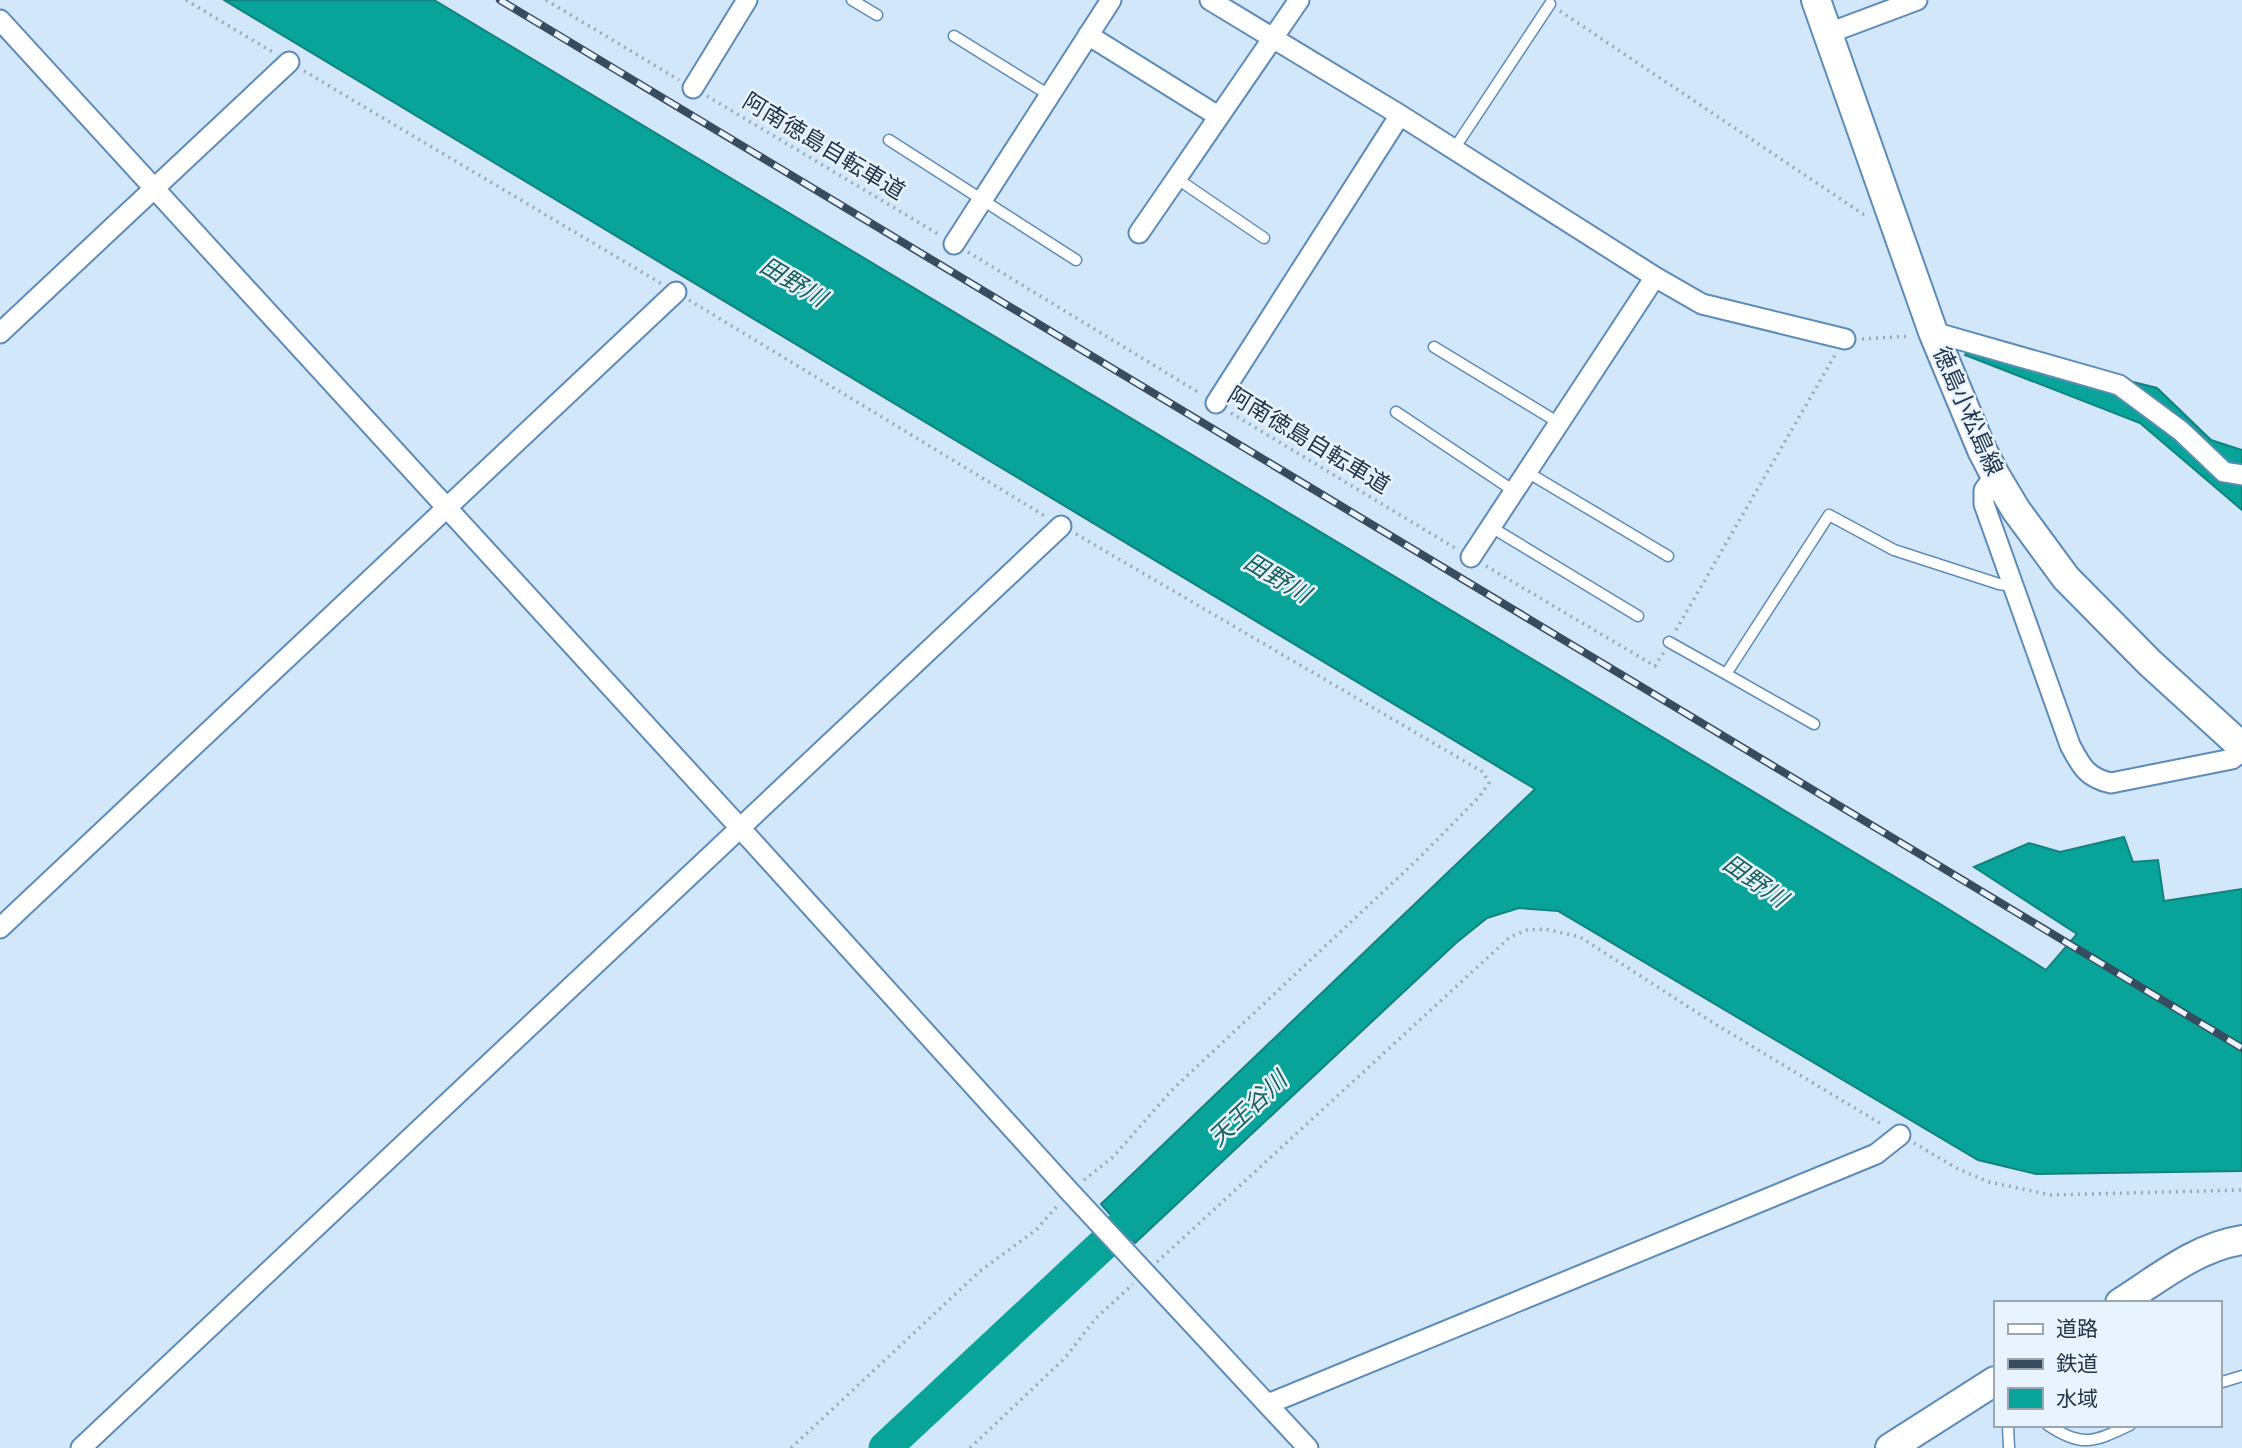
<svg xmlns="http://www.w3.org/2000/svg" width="2242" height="1448" font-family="'Source Serif 4','Noto Sans JP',serif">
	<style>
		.water { fill: #09a499; stroke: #108381; stroke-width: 2 }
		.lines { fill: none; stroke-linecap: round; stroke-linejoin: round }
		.river { stroke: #09a499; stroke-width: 33 }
		.service-casing { stroke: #5b8cb8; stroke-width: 13 }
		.minor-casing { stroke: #5b8cb8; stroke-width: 23 }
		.secondary-casing { stroke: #5b8cb8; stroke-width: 32 }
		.path { stroke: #95aabd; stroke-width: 3.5; stroke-dasharray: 2 5; stroke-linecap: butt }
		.service { stroke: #fff; stroke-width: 10 }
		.minor { stroke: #fff; stroke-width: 19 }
		.secondary { stroke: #fff; stroke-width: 28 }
		.rail-casing { stroke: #384c60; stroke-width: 8 }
		.rail { stroke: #e9f3fd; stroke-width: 5; stroke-dasharray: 16; stroke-linecap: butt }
		.labels { text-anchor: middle; stroke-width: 5; stroke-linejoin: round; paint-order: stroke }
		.street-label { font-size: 23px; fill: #213649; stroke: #e9f3fd }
		.water-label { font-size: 24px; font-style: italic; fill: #1c625b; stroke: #e9f3fd }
	</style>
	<rect width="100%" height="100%" fill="#d3e7fb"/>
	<path class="water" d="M224,0H434L1937,902L2046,970L2077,934L1974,867L2029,843L2060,852L2124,837L2133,862L2158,860L2164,901L2242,889V1171L2036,1174L1978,1160L1558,911L1519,908L1487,918L1456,943L1135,1243L1101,1204L1535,789Z
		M1973,342L2157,388L2211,440L2242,450V510L2140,423L1965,355Z"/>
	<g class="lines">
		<path class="river" d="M885,1448L1155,1196"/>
		<defs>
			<path id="service" d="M852,0L877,15
				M954,36L1049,95
				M889,140L1076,260
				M1454,149L1550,4
				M1176,178L1264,238
				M1434,347L1559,423
				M1396,412L1514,491
				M1527,472L1668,556
				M1491,527L1638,616
				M1669,642L1726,674L1829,515L1894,550L1999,584L2012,586
				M1726,674L1814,724
				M2219,1383L2242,1376
				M2008,1425L2009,1448
				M2048,1425C2082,1448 2094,1442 2130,1425"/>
			<path id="minor" d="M1210,0L1400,115L1655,277L1702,304L1845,339
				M0,20L741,829L1070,1192L1308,1448
				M1829,33L1917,0
				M1088,35L1218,116
				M693,88L747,0
				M1139,233L1299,0
				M954,244L1111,0
				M1933,332L2119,385L2181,431L2224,472L2242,475
				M0,333L289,62
				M1216,403L1400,115
				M1995,475L1984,490V504L2070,745C2081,766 2087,778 2111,783L2232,759L2242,751
				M1471,557L1655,277
				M0,928L676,292
				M1268,1404L1876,1154L1900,1135
				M81,1448L1061,526"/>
			<path id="secondary" d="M1816,0L1933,332L1982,450L1995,475L2016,510L2066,578L2150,663L2242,747
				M2120,1303C2158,1279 2196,1247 2242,1240
				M1890,1448L1995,1381"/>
		</defs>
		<use href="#service" class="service-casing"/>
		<use href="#minor" class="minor-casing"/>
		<use href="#secondary" class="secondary-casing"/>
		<path class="path" d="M186,0L274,53
			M546,0L679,80
			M1560,11L1863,214L1869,213
			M304,71L662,284
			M707,96L938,234
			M968,252L1201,394
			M689,300L1045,516
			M1862,339L1910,336
			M1231,413L1455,548
			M1076,534L1483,772L1489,783L1479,797L1418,859L1172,1090L1113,1157L1084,1180
			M1486,566L1655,666L1664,652
			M1676,630L1835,355
			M1914,1143L1958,1169L1989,1182L2051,1195L2242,1190
			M1157,1262L1510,937L1527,930L1545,929L1580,937L1715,1024L1883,1125
			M791,1448L980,1271L1036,1230L1058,1205
			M970,1448L1065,1358L1096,1318L1133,1284"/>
		<use href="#service" class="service"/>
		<use href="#minor" class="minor"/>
		<use href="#secondary" class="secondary"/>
		<defs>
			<path id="rail" d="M500,0L2242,1048"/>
		</defs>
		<use href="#rail" class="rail-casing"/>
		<use href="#rail" class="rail"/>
	</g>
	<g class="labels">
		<g class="street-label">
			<text transform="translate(824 146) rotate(31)" y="8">阿南徳島自転車道</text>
			<text transform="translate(1968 411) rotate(66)" y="8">徳島小松島線</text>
			<text transform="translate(1309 440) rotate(31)" y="8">阿南徳島自転車道</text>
		</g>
		<g class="water-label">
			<text transform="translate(793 282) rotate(31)" y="8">田野川</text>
			<text transform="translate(1277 578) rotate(31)" y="8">田野川</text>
			<text transform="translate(1755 881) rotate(35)" y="8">田野川</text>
			<text transform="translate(1248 1109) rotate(-43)" y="8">天王谷川</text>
		</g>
	</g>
	<rect x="1994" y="1301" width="228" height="126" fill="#e9f3fd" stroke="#99a7b5" stroke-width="2"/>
	<rect x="2008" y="1324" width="35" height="10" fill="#ffffff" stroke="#99a7b5" stroke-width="2"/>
	<text x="2056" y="1336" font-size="21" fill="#213649">道路</text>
	<rect x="2008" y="1359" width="35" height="10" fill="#384c60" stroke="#99a7b5" stroke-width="2"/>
	<text x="2056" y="1371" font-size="21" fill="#213649">鉄道</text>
	<rect x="2008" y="1388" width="35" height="21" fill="#09a499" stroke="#99a7b5" stroke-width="2"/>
	<text x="2056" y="1406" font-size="21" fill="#213649">水域</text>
</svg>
